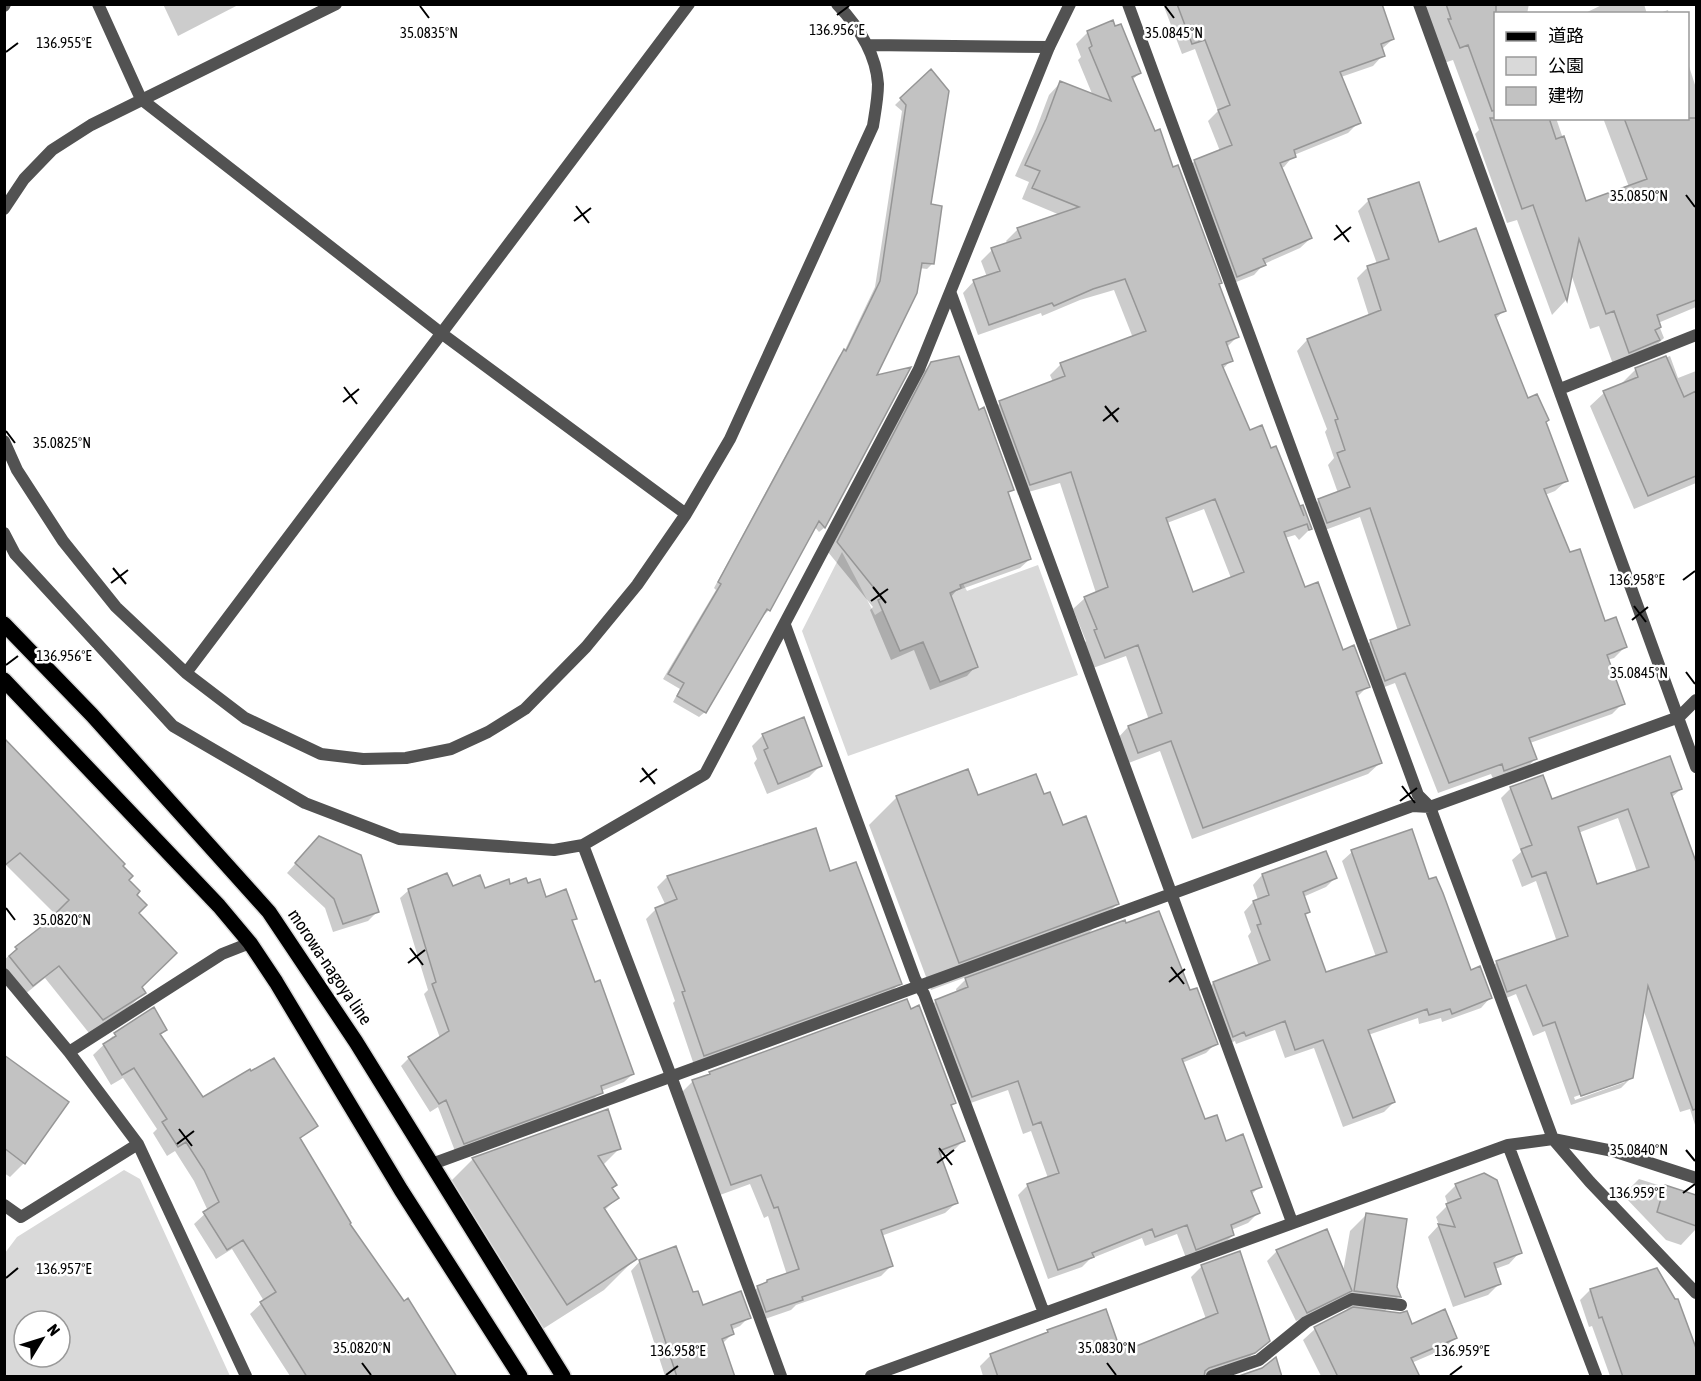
<svg xmlns="http://www.w3.org/2000/svg" width="1701" height="1381" font-family="'Asap Condensed','Noto Sans JP',sans-serif">
	<style>
		.green { fill: #d9d9d9; fill-rule: evenodd }
		.shadow { fill: #0003; fill-rule: evenodd }
		.building { fill: #c2c2c2; stroke: #969696; stroke-width: 1.5; fill-rule: evenodd }
		.lines { fill: none; stroke-linecap: round; stroke-linejoin: round }
		.primary-casing { stroke: #dbdbdb; stroke-width: 18 }
		.lane { stroke: #525252; stroke-width: 12 }
		.street { stroke: #525252; stroke-width: 12 }
		.primary { stroke: #000; stroke-width: 15 }
		.ticks { fill: none; stroke: #000; stroke-width: 2 }
		.labels { text-anchor: middle; stroke-width: 5; stroke-linejoin: round; paint-order: stroke }
		.street-label { font-size: 18px; fill: #000; stroke: #fff }
		.ticks-label { font-size: 15px; text-anchor: middle; fill: #000; stroke: #fff; stroke-width: 5; stroke-linejoin: round; paint-order: stroke }
	</style>
	<rect width="100%" height="100%" fill="#fff"/>
	<path class="green" d="M842,552L875,615L953,565L967,591L1038,565L1078,675L848,756L802,631Z
		M124,1170L140,1179L230,1376H5V1253L17,1237ZM24,1321H60V1357H24Z"/>
	<path class="shadow" d="M163,4H240L178,36Z
		M1163,4H1380L1393,39L1382,49L1383,55L1373,66L1341,77L1359,122L1348,133L1294,155L1284,167L1281,168L1311,238L1300,248L1264,264L1254,275L1226,286L1184,171L1195,161L1220,151L1208,121L1218,111L1195,49L1182,54Z
		M1424,4H1529L1527,14H1496V118H1556L1585,203L1629,187L1603,118H1688V63L1696,88V219L1686,223L1690,244L1696,261V307L1658,323L1664,338L1648,353L1614,367L1599,326L1590,329L1571,274L1566,300L1552,315L1517,220L1507,223L1475,134L1479,130L1453,60L1444,63Z
		M1604,4H1644L1647,14H1583Z
		M1668,10L1669,14H1657Z
		M1112,22L1140,73L1132,80L1218,285L1237,337L1226,348L1231,360L1223,369L1249,432L1299,509L1310,529L1299,540L1295,535L1285,538L1304,589L1342,652L1368,686L1356,698L1380,763L1368,774L1192,839L1160,751L1126,764L1117,739L1128,727L1149,720L1126,656L1093,668L1084,643L1086,641L1073,609L1085,598L1096,593L1060,483L1018,495L989,414L1000,403L1053,382L1050,375L1061,364L1133,338L1114,290L1080,300L1042,316L1041,313L978,335L963,293L974,281L987,277L981,261L992,250L1008,244L1006,241L1018,229L1060,215L1022,199L1029,182L1015,176L1035,132L1049,95L1060,83L1093,96L1078,60L1081,57L1076,44L1087,33ZM1204,509L1231,578L1192,594L1167,523Z
		M930,71L929,206L932,264L927,269L919,268L875,378L908,369L824,528L819,532L814,526L769,610L764,615L762,614L705,712L699,717L673,702L680,689L663,679L716,590L714,588L839,356L844,352L875,287L902,111L895,105Z
		M1369,200L1438,244L1504,310L1495,320L1527,400L1544,423L1566,481L1555,491L1545,495L1569,554L1604,623L1625,647L1614,658L1607,660L1623,703L1612,714L1530,743L1535,759L1525,770L1494,781L1491,774L1438,793L1395,683L1374,691L1360,651L1371,641L1398,631L1360,517L1317,533L1308,511L1319,500L1338,493L1328,465L1334,458L1325,432L1327,429L1297,351L1307,340L1369,316L1357,278L1368,267L1377,264L1358,211Z
		M1670,356L1678,378L1696,371V483L1634,509L1590,406L1604,393L1622,385V383L1635,370Z
		M931,364L978,411L1012,489L1007,494L1030,559L1020,568L956,591L950,598L976,666L967,676L930,690L914,650L891,660L870,610L873,607L828,552L922,373Z
		M763,735L820,766L809,777L767,794L754,763L757,759L752,746Z
		M4,740L121,866L135,895L140,987L144,993L130,1006L89,1033L45,978L19,999L4,980V960L56,915L6,865L4,866Z
		M1511,788L1551,801L1681,789L1671,798L1696,866L1694,870L1696,876V1128L1690,1109L1680,1112L1643,1009L1632,1077L1621,1088L1571,1105L1545,1031L1533,1036L1516,994L1497,1002L1486,973L1497,962L1557,942L1536,881L1522,887L1512,860L1521,852L1501,798ZM1618,818L1637,872L1596,886L1578,833ZM1625,1079V1082L1575,1100L1574,1097Z
		M1043,796L1062,827L1117,904L1086,936L1189,992L1216,1043L1206,1053L1182,1063L1204,1121L1225,1143L1260,1186L1251,1195L1258,1213L1248,1223L1231,1230L1233,1235L1223,1245L1186,1258L1177,1234L1145,1246L1142,1238L1090,1259L1082,1267L1048,1279L1018,1195L1028,1185L1048,1178L1031,1131L1023,1134L1008,1090L962,1106L926,1011L936,1001L957,993L956,989L969,976L931,990L869,825L897,797Z
		M815,830L829,873L900,983L890,993L694,1065L673,1003L675,1001L646,919L656,909L666,906L657,887L667,877Z
		M310,847L378,911L368,921L333,932L325,908L287,873Z
		M1352,852L1428,881L1470,972L1490,998L1481,1008L1442,1022L1441,1018L1419,1024L1418,1018L1368,1035L1394,1102L1384,1112L1343,1127L1314,1048L1285,1058L1275,1030L1236,1044L1235,1041L1223,1046L1204,993L1213,983L1259,966L1248,936L1251,932L1244,912L1253,902L1258,900L1253,885L1262,875L1335,878L1326,887L1303,897L1308,912L1304,916L1325,973L1376,957L1342,861Z
		M527,885L575,918L571,922L594,984L633,1074L624,1082L601,1091L592,1101L455,1151L438,1107L430,1112L401,1066L409,1058L440,1038L424,994L428,990L400,898L409,890L452,888L484,890L509,886Z
		M153,1010L165,1030L160,1036L202,1099L316,1125L299,1140L348,1224L455,1376H290L250,1314L264,1301L232,1249L216,1259L194,1224L208,1211L194,1181L175,1151L167,1156L153,1133L157,1129L123,1078L111,1085L93,1055L113,1036L120,1043L116,1034H115Z
		M4,1057L24,1163L10,1177L4,1173Z
		M710,1073L954,1103L950,1107L963,1141L953,1151L940,1156L956,1203L945,1213L881,1236L891,1266L881,1276L796,1305L791,1310L756,1322L747,1298L758,1287L787,1275L768,1216L764,1218L750,1184L720,1195L682,1092L693,1081L706,1077Z
		M607,1111L619,1149L603,1165L615,1185L611,1189L617,1198L604,1211L635,1259L604,1290L535,1334L442,1190L473,1159Z
		M1639,1179L1696,1197V1229L1681,1245L1666,1240L1623,1195Z
		M1456,1185L1520,1252L1509,1264L1495,1269L1500,1283L1488,1295L1453,1307L1428,1237L1439,1225L1436,1217L1448,1205L1445,1196Z
		M1367,1214L1399,1296L1383,1313L1411,1326L1455,1337L1444,1349L1381,1376H1321L1303,1340L1315,1329L1353,1309L1338,1308L1339,1301L1296,1321L1267,1261L1277,1251L1343,1272L1350,1231Z
		M640,1261L692,1294L702,1307L749,1317L740,1326L731,1330L732,1334L723,1343L733,1376H665L631,1271Z
		M1202,1266L1257,1351L1242,1363L1204,1376H983L980,1366L991,1355L1044,1335L1048,1331L1129,1351L1206,1319L1191,1277Z
		M1657,1270L1695,1347H1696V1376H1610L1592,1326L1589,1327L1580,1300L1590,1290Z"/>
	<path class="building" d="M1177,4H1382L1394,39L1381,44L1385,56L1340,72L1361,123L1294,150L1296,157L1280,163L1312,238L1263,259L1266,265L1237,277L1194,160L1232,145L1218,110L1230,105L1205,40L1192,44Z
		M1446,4H1496V110L1492,111L1468,45L1460,48L1448,19H1451Z
		M1113,20L1115,26L1121,24L1141,73L1132,77L1155,131L1160,129L1173,167L1178,165L1222,283L1219,284L1239,337L1226,342L1233,361L1222,365L1250,430L1262,425L1271,448L1276,446L1304,516L1300,506L1303,505L1312,529L1309,530L1307,524L1284,532L1305,587L1318,582L1343,650L1354,645L1370,687L1356,692L1382,763L1203,828L1171,741L1138,753L1128,726L1162,713L1138,645L1105,658L1094,630L1097,629L1084,597L1108,587L1071,472L1030,485L999,401L1065,376L1060,363L1146,331L1125,279L1093,289L1054,306L1052,303L989,325L973,280L1000,271L991,248L1021,238L1017,228L1079,207L1032,188L1040,171L1025,165L1046,119L1060,81L1111,101L1089,48L1092,46L1087,31ZM1215,499L1244,572L1193,592L1166,518Z
		M931,69L949,91L931,204L942,206L934,264L922,263L917,293L877,375L911,367L825,528L819,521L770,611L767,609L706,713L677,696L684,683L668,674L721,584L718,582L844,349L846,351L880,281L906,105L900,98Z
		M1490,118H1549L1556,139L1564,136L1586,201L1647,179L1624,118H1696V300L1657,315L1661,327L1655,330L1660,340L1629,353L1614,311L1606,314L1579,239L1567,301L1533,205L1522,209Z
		M1419,182L1439,242L1476,228L1506,311L1495,315L1528,398L1537,394L1549,420L1546,422L1568,481L1544,489L1570,552L1580,549L1605,621L1616,617L1627,647L1607,655L1625,704L1529,738L1537,759L1504,771L1502,764L1449,783L1405,673L1385,681L1370,640L1410,625L1370,508L1327,523L1318,499L1350,487L1337,453L1345,450L1335,420L1338,419L1307,339L1381,310L1367,266L1389,259L1368,199Z
		M959,356L979,410L984,407L1014,490L1008,492L1031,559L960,585L961,588L950,593L978,667L940,682L923,642L900,651L878,600L882,598L837,542L931,362Z
		M1666,356L1684,397L1696,391V476L1648,496L1603,391L1638,377L1635,368Z
		M804,717L822,766L778,784L764,750L768,748L762,734Z
		M4,738L125,864L123,866L133,876L129,880L140,891L137,895L147,905L139,913L177,953L142,987L146,993L103,1020L59,966L33,986L9,956L17,949L15,947L46,923L69,900L20,853L4,866Z
		M1670,756L1682,789L1671,793L1696,862V1109L1693,1110L1648,986L1633,1078L1581,1096L1555,1022L1543,1026L1526,985L1507,992L1496,961L1568,936L1546,872L1532,877L1521,849L1532,845L1510,787L1543,775L1552,799ZM1628,809L1649,867L1597,884L1578,827Z
		M968,769L978,795L1036,774L1044,794L1050,792L1063,825L1086,816L1119,904L959,963L896,796Z
		M816,828L830,871L856,862L902,984L704,1056L682,992L685,991L655,908L677,899L667,876Z
		M1412,829L1429,879L1436,877L1443,893L1471,970L1480,966L1492,998L1452,1014L1450,1009L1429,1015L1427,1009L1368,1030L1395,1102L1353,1118L1323,1040L1295,1050L1285,1021L1246,1036L1244,1032L1233,1037L1213,982L1270,960L1257,925L1261,924L1253,901L1269,895L1262,874L1326,851L1337,878L1303,892L1310,912L1305,914L1326,972L1387,952L1351,850Z
		M319,836L361,855L379,912L343,924L334,899L295,863Z
		M447,873L453,886L480,875L485,888L509,879L510,884L526,878L528,883L540,879L546,897L566,889L577,919L572,920L595,982L600,980L634,1074L601,1086L603,1093L464,1144L446,1100L439,1104L408,1057L449,1031L432,984L436,982L408,889Z
		M1159,911L1190,990L1197,988L1218,1044L1182,1059L1205,1119L1217,1115L1226,1141L1243,1134L1262,1187L1251,1191L1260,1213L1231,1225L1234,1235L1196,1250L1187,1225L1155,1237L1152,1229L1092,1253L1094,1257L1058,1270L1027,1184L1059,1173L1041,1122L1033,1125L1018,1081L972,1097L935,1000L968,987L965,978L1125,920L1126,923Z
		M907,999L911,1009L919,1005L956,1103L951,1105L965,1141L939,1151L958,1203L881,1230L893,1266L802,1297L803,1300L766,1312L757,1286L767,1282V1280L799,1269L778,1207L774,1208L761,1175L731,1185L692,1080L710,1074L709,1072Z
		M154,1007L167,1030L160,1034L203,1097L250,1069L251,1071L274,1058L318,1126L300,1138L351,1223L350,1224L404,1301L408,1298L457,1377H307L260,1302L276,1292L243,1240L227,1250L203,1212L219,1202L204,1170L186,1142L178,1147L162,1122L167,1119L134,1068L122,1075L103,1044L116,1036L114,1033Z
		M4,1055L69,1102L25,1164L4,1148Z
		M608,1109L621,1149L598,1156L617,1185L612,1188L619,1198L604,1208L637,1259L567,1305L472,1158Z
		M1484,1173L1497,1180L1522,1253L1494,1263L1501,1284L1465,1297L1438,1224L1455,1227L1446,1204L1461,1198L1455,1184Z
		M1665,1185L1696,1195V1226L1657,1212Z
		M1366,1213L1407,1219L1397,1287L1401,1297L1354,1291Z
		M1327,1229L1352,1291L1307,1313L1276,1250Z
		M676,1246L693,1292L698,1291L703,1305L741,1291L751,1318L731,1325L734,1334L722,1339L735,1377H677L639,1260Z
		M1240,1251L1270,1341L1255,1353L1209,1368L1205,1371L1204,1377H998L990,1354L1048,1332L1047,1330L1106,1309L1119,1346L1127,1343L1129,1349L1218,1313L1201,1265Z
		M1657,1268L1675,1299H1678L1696,1348V1377H1623L1602,1317L1599,1318L1590,1289Z
		M1353,1307L1400,1313L1407,1311L1412,1324L1445,1309L1457,1338L1411,1358L1420,1377H1338L1314,1327Z
		M1276,1357L1282,1377H1236L1262,1368Z"/>
	<g class="lines">
		<defs>
			<path id="primary" d="M4,624L92,715L269,912L356,1042L563,1376
				M4,680L219,906L250,943L276,982L401,1190L520,1376"/>
		</defs>
		<use href="#primary" class="primary-casing"/>
		<path class="lane" d="M98,4L141,99L441,333L686,514
			M868,45L1049,47
			M4,209L24,179L52,150L91,125L336,4
			M4,441L17,470L63,541L116,607L186,673L245,718L321,754L363,759L406,758L451,749L488,732L525,709L586,647L637,585L686,514L730,439L873,126C875,113 878,98 878,84C876,53 858,26 837,4
			M186,673L689,4
			M1212,1376L1259,1360L1306,1322L1352,1299L1401,1305"/>
		<path class="street" d="M1128,4L1418,795L1430,807L1553,1139L1590,1182L1696,1293
			M1419,4L1696,767
			M4,6L5,4
			M951,294L1292,1222
			M1560,389L1696,335
			M4,533L15,554L173,726L305,803L399,839L554,850L583,845
			M785,625L915,979L924,994L1044,1313
			M4,974L69,1052L138,1144L246,1376
			M69,1052L222,954L250,943
			M1508,1145L1596,1376
			M432,1164L1412,806L1430,807L1679,717L1696,700
			M4,1205L21,1217L138,1144
			M781,1376L671,1076L583,845L705,774L919,369L1049,47L1070,4
			M871,1376L1508,1145L1553,1139L1613,1151L1696,1178"/>
		<use href="#primary" class="primary"/>
	</g>
	<path class="ticks" d="M420,6L429,18M1165,6L1174,18M837,15L849,6M6,52L18,43M1686,195L1695,207M576,206L589,223M574,221L591,208M1336,225L1349,242M1334,240L1351,227M344,387L357,404M343,402L359,389M1105,406L1118,422M1103,421L1119,408M6,431L15,443M113,568L126,584M1683,580L1695,571M111,583L128,570M873,587L886,603M871,601L888,589M1634,606L1646,622M1632,620L1648,607M6,665L18,656M1686,672L1695,684M642,768L655,784M640,782L657,769M1402,786L1415,803M1400,801L1417,788M6,908L15,920M410,948L423,965M408,963L425,950M1171,967L1184,984M1169,982L1185,969M179,1129L192,1146M177,1144L194,1131M939,1148L952,1165M1686,1150L1695,1161M937,1163L954,1150M1683,1193L1695,1184M6,1278L18,1268M362,1363L371,1375M1107,1363L1116,1375M666,1375L678,1366M1450,1375L1462,1366"/>
	<g class="labels">
		<g class="street-label">
			<text transform="translate(330 967) rotate(56)" y="6">morowa-nagoya line</text>
		</g>
	</g>
	<g class="ticks-label">
		<text x="837" y="35">136.956°E</text>
		<text x="1174" y="38">35.0845°N</text>
		<text x="429" y="38">35.0835°N</text>
		<text x="64" y="48">136.955°E</text>
		<text x="1639" y="201">35.0850°N</text>
		<text x="62" y="448">35.0825°N</text>
		<text x="1637" y="585">136.958°E</text>
		<text x="64" y="661">136.956°E</text>
		<text x="1639" y="678">35.0845°N</text>
		<text x="62" y="925">35.0820°N</text>
		<text x="1639" y="1155">35.0840°N</text>
		<text x="1637" y="1198">136.959°E</text>
		<text x="64" y="1274">136.957°E</text>
		<text x="362" y="1353">35.0820°N</text>
		<text x="1107" y="1353">35.0830°N</text>
		<text x="678" y="1356">136.958°E</text>
		<text x="1462" y="1356">136.959°E</text>
	</g>
	<rect width="1701" height="1381" fill="none" stroke="#000000" stroke-width="12"/>
	<rect x="1494" y="12" width="195" height="108" fill="#ffffff" stroke="#999999" stroke-width="1.5"/>
	<rect x="1506" y="32" width="30" height="9" fill="#000000" stroke="#999999" stroke-width="1.5"/>
	<text x="1548" y="42" font-size="18" fill="#000000">道路</text>
	<rect x="1506" y="57" width="30" height="18" fill="#d9d9d9" stroke="#999999" stroke-width="1.5"/>
	<text x="1548" y="72" font-size="18" fill="#000000">公園</text>
	<rect x="1506" y="87" width="30" height="18" fill="#c2c2c2" stroke="#999999" stroke-width="1.5"/>
	<text x="1548" y="102" font-size="18" fill="#000000">建物</text>
	<g transform="translate(42 1339) rotate(52)"><circle r="28" fill="#ffffff" stroke="#999999" stroke-width="1.5"/>
	<path d="M0-4.5L10 22L0 15L-10 22Z" fill="#000000"/>
	<text y="-9" font-size="16" font-weight="bold" text-anchor="middle" fill="#000000">N</text>
	</g>
</svg>
